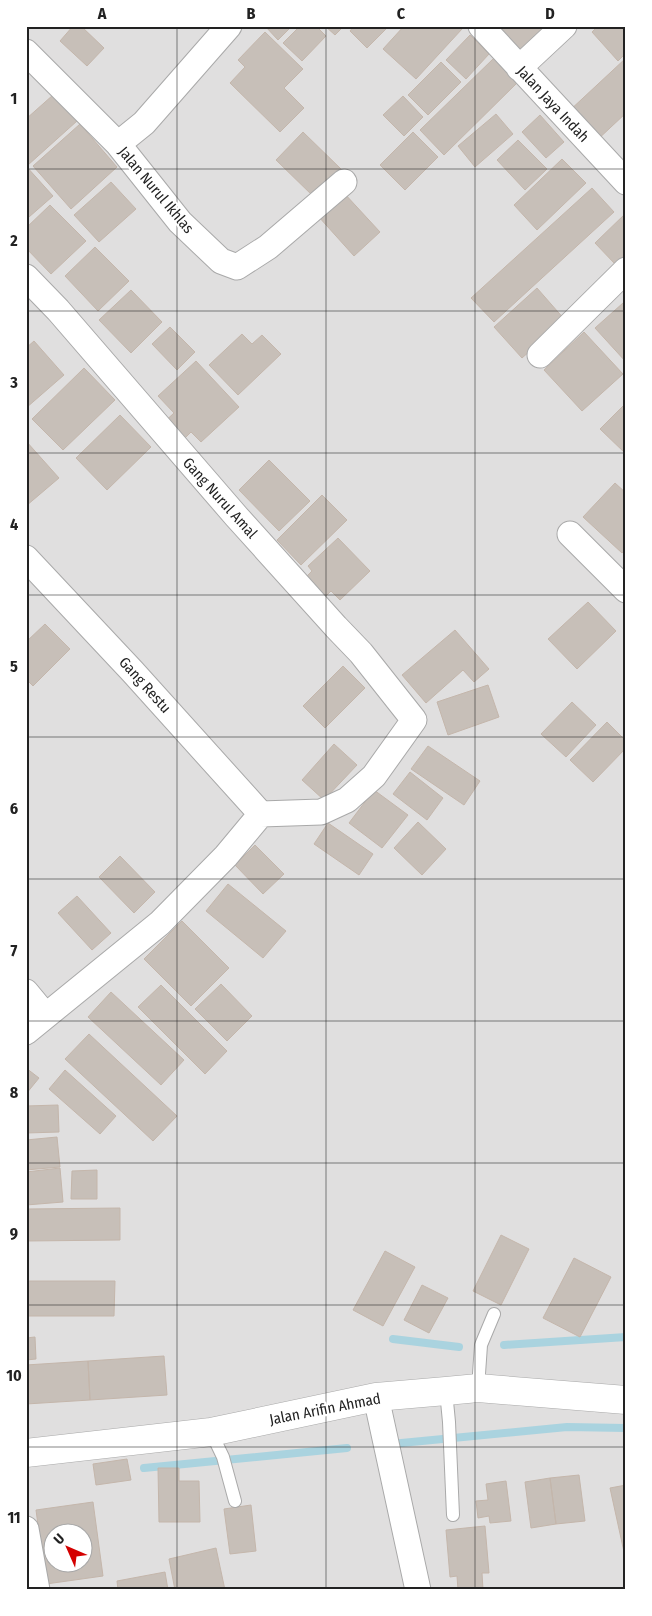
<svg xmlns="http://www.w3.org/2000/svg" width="652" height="1616" font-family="'Fira Sans Condensed',sans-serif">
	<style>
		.residential { fill: #e0dfdf; fill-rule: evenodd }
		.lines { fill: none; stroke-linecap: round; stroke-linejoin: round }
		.stream { stroke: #aad3df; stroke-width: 8 }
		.building { fill: #c7bfb8; stroke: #c4b6ab; fill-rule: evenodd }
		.service-casing { stroke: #a9a9a9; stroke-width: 14 }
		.minor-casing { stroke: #a9a9a9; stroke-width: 27 }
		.tertiary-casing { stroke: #a9a9a9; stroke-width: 29 }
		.service { stroke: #fff; stroke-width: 12 }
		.minor { stroke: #fff; stroke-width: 25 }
		.tertiary { stroke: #fff; stroke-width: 28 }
		.grid { fill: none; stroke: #222; stroke-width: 1; stroke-opacity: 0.55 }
		.labels { text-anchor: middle; stroke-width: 4.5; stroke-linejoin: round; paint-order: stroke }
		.street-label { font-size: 15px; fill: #222; stroke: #fff }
		.neatline { fill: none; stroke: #222; stroke-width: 2 }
		.grid-label { font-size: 16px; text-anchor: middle; font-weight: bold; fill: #222 }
	</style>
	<rect width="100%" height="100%" fill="#f2efe9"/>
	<path class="residential" d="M26,26H626V1590H26ZM52,1534H82V1564H52Z"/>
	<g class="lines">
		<path class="stream" d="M393,1339L459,1347
			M504,1345L626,1337
			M391,1444L567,1427L626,1428
			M144,1468L347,1448"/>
	</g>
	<path class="building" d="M73,26H81L104,48L87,66L60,41Z
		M265,26H292L278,40Z
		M300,26H316L326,36L302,61L283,43Z
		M325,26H344L335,35Z
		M354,26H389L367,48L350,31Z
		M404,26H458L462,29L416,79L383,49Z
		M502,26H547L515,55L495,32Z
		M598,26H620L626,33V53L618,61L592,32Z
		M265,32L303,69L284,88L304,108L280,132L230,83L245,67L238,60Z
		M470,35L489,54L466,79L446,60Z
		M494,58L518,82L444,155L420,130Z
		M626,58V113L595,142L568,112Z
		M441,62L461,82L428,115L408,95Z
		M53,95L77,121L28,165L26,163V119Z
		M403,96L423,117L404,136L383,115Z
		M496,114L513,134L475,167L458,146Z
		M540,115L564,142L546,158L522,132Z
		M80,124L117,167L71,209L33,166Z
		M303,132L341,169L314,197L276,160Z
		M413,132L438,157L405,190L380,165Z
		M518,140L547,169L525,190L497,160Z
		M562,159L586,183L537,230L514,205Z
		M26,166L53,196L29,217L26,214Z
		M111,182L136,209L99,242L74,215Z
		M592,188L614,212L494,322L471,298Z
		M344,193L380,232L354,256L318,216Z
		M50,205L86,241L51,274L26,248V228Z
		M626,213V254L615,264L595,243Z
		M95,247L129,281L98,311L65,276Z
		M537,288L565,320L522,358L494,327Z
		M131,290L162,322L131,353L99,320Z
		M623,303L626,306V362L595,328Z
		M170,327L195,352L177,370L152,344Z
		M584,332L623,374L582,411L544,370Z
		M242,334L252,344L262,335L281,354L238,395L209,365Z
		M34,341L64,375L26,408V348Z
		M196,361L239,407L201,442L191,432L179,444L161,425L174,413L158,396Z
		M84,368L115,400L63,450L32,419Z
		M626,403V454L600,429Z
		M120,415L151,447L107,490L76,458Z
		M26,441L59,478L26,506Z
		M269,460L310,501L279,531L239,490Z
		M615,483L626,493V549L622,553L583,517Z
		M322,495L347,520L301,565L277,540Z
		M338,538L370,571L340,600L331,591L323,599L304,579L312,571L308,566Z
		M588,602L616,631L577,669L548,639Z
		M45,624L70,649L33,686L26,679V642Z
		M455,630L489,669L474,682L463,670L426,703L402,675Z
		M343,666L365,688L325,728L303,706Z
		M488,685L499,717L448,735L437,702Z
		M572,702L596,725L566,757L541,734Z
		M607,722L626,741V748L593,782L570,760Z
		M334,744L357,765L324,800L302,780Z
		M428,746L480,781L464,805L411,769Z
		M410,772L443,798L427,820L393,794Z
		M374,790L408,815L382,848L349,823Z
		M418,822L446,849L422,875L394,848Z
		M328,823L373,854L359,875L314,844Z
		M255,845L284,874L263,894L235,865Z
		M120,856L155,892L134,913L99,877Z
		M228,884L286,931L263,958L206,911Z
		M77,896L111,933L92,950L58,913Z
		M182,921L229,968L191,1006L144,959Z
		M221,984L252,1016L227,1041L195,1009Z
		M161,985L227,1051L205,1074L138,1007Z
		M111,992L184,1060L161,1085L88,1017Z
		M89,1034L177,1116L153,1141L65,1059Z
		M26,1068L39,1078L26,1094Z
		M65,1070L116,1116L100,1134L49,1089Z
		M58,1105L59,1132L26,1133V1106Z
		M57,1137L60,1167L26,1170V1140Z
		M60,1168L63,1202L26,1205V1172Z
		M97,1170V1199H71L72,1171Z
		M120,1208V1240L26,1241V1209Z
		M501,1235L529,1249L501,1305L473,1291Z
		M385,1251L415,1267L383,1326L353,1310Z
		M574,1258L611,1277L580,1337L543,1318Z
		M26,1281H115L114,1316H26Z
		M422,1285L448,1298L429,1333L404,1320Z
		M35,1337L36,1359L26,1360V1338Z
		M164,1356L167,1395L90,1400L88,1361Z
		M88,1361L90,1400L26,1404V1365Z
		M127,1459L131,1480L96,1485L93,1464Z
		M158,1468H179V1481H199L200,1522H159Z
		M579,1475L585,1521L556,1524L550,1478Z
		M550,1478L556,1524L531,1528L525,1482Z
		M506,1481L511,1521L490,1523L489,1516L478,1518L476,1501L488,1500L486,1484Z
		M626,1485V1561L610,1488Z
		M93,1502L103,1576L46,1584L36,1510ZM52,1534H82V1564H52Z
		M251,1505L256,1551L230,1554L224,1509Z
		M485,1526L489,1573H482L483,1590H458L457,1576L450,1577L446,1530Z
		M216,1548L225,1590H175L169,1559Z
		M165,1572L168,1590H118L117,1581Z"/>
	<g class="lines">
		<defs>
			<path id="service" d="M478,1388L481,1345L494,1314
				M446,1391L449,1422L453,1515
				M211,1432L223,1457L235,1501"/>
			<path id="minor" d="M481,26L626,182
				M26,52L118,144L180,222L221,261L237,267L268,247L344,182
				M519,68L564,26
				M118,144L144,123L229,26
				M26,277L58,310L236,516L336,627L361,653L414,720L374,776L347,800L321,812L261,814L226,856L160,923L26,1032
				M540,355L626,270
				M570,534L626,590
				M26,558L133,672L261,814
				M26,992L45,1015
				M376,1397L418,1590
				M26,1529L37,1590"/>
			<path id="tertiary" d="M26,1453L211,1432L376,1397L446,1391L478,1388L626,1400"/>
		</defs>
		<use href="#service" class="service-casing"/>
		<use href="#minor" class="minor-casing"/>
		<use href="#tertiary" class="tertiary-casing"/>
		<use href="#service" class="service"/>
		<use href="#minor" class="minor"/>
		<use href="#tertiary" class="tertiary"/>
	</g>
	<path class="grid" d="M177,26V1590M326,26V1590M475,26V1590M26,169H626M26,311H626M26,453H626M26,595H626M26,737H626M26,879H626M26,1021H626M26,1163H626M26,1305H626M26,1447H626"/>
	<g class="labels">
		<g class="street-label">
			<text transform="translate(553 104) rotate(47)" y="5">Jalan Jaya Indah</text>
			<text transform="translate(156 190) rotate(50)" y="5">Jalan Nurul Ikhlas</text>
			<text transform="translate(220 498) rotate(48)" y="5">Gang Nurul Amal</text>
			<text transform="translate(145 685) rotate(48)" y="5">Gang Restu</text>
			<text transform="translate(325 1409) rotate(-11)" y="5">Jalan Arifin Ahmad</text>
		</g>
	</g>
	<rect width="652" height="1616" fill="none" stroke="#ffffff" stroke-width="55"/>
	<g transform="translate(68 1548) rotate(315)"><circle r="24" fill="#ffffff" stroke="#a7a7a7"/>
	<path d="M0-4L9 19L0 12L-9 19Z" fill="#d40000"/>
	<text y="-8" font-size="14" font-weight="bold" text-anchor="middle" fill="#222222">U</text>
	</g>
	<rect x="28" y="28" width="596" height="1560" class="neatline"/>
	<g class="grid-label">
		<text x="102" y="19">A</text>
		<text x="251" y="19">B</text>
		<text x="401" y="19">C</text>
		<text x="550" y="19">D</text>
		<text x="14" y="104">1</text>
		<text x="14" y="246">2</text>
		<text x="14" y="388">3</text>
		<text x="14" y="530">4</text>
		<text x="14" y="672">5</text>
		<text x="14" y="814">6</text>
		<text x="14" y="956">7</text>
		<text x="14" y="1098">8</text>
		<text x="14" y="1239">9</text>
		<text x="14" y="1381">10</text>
		<text x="14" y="1523">11</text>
	</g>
</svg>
